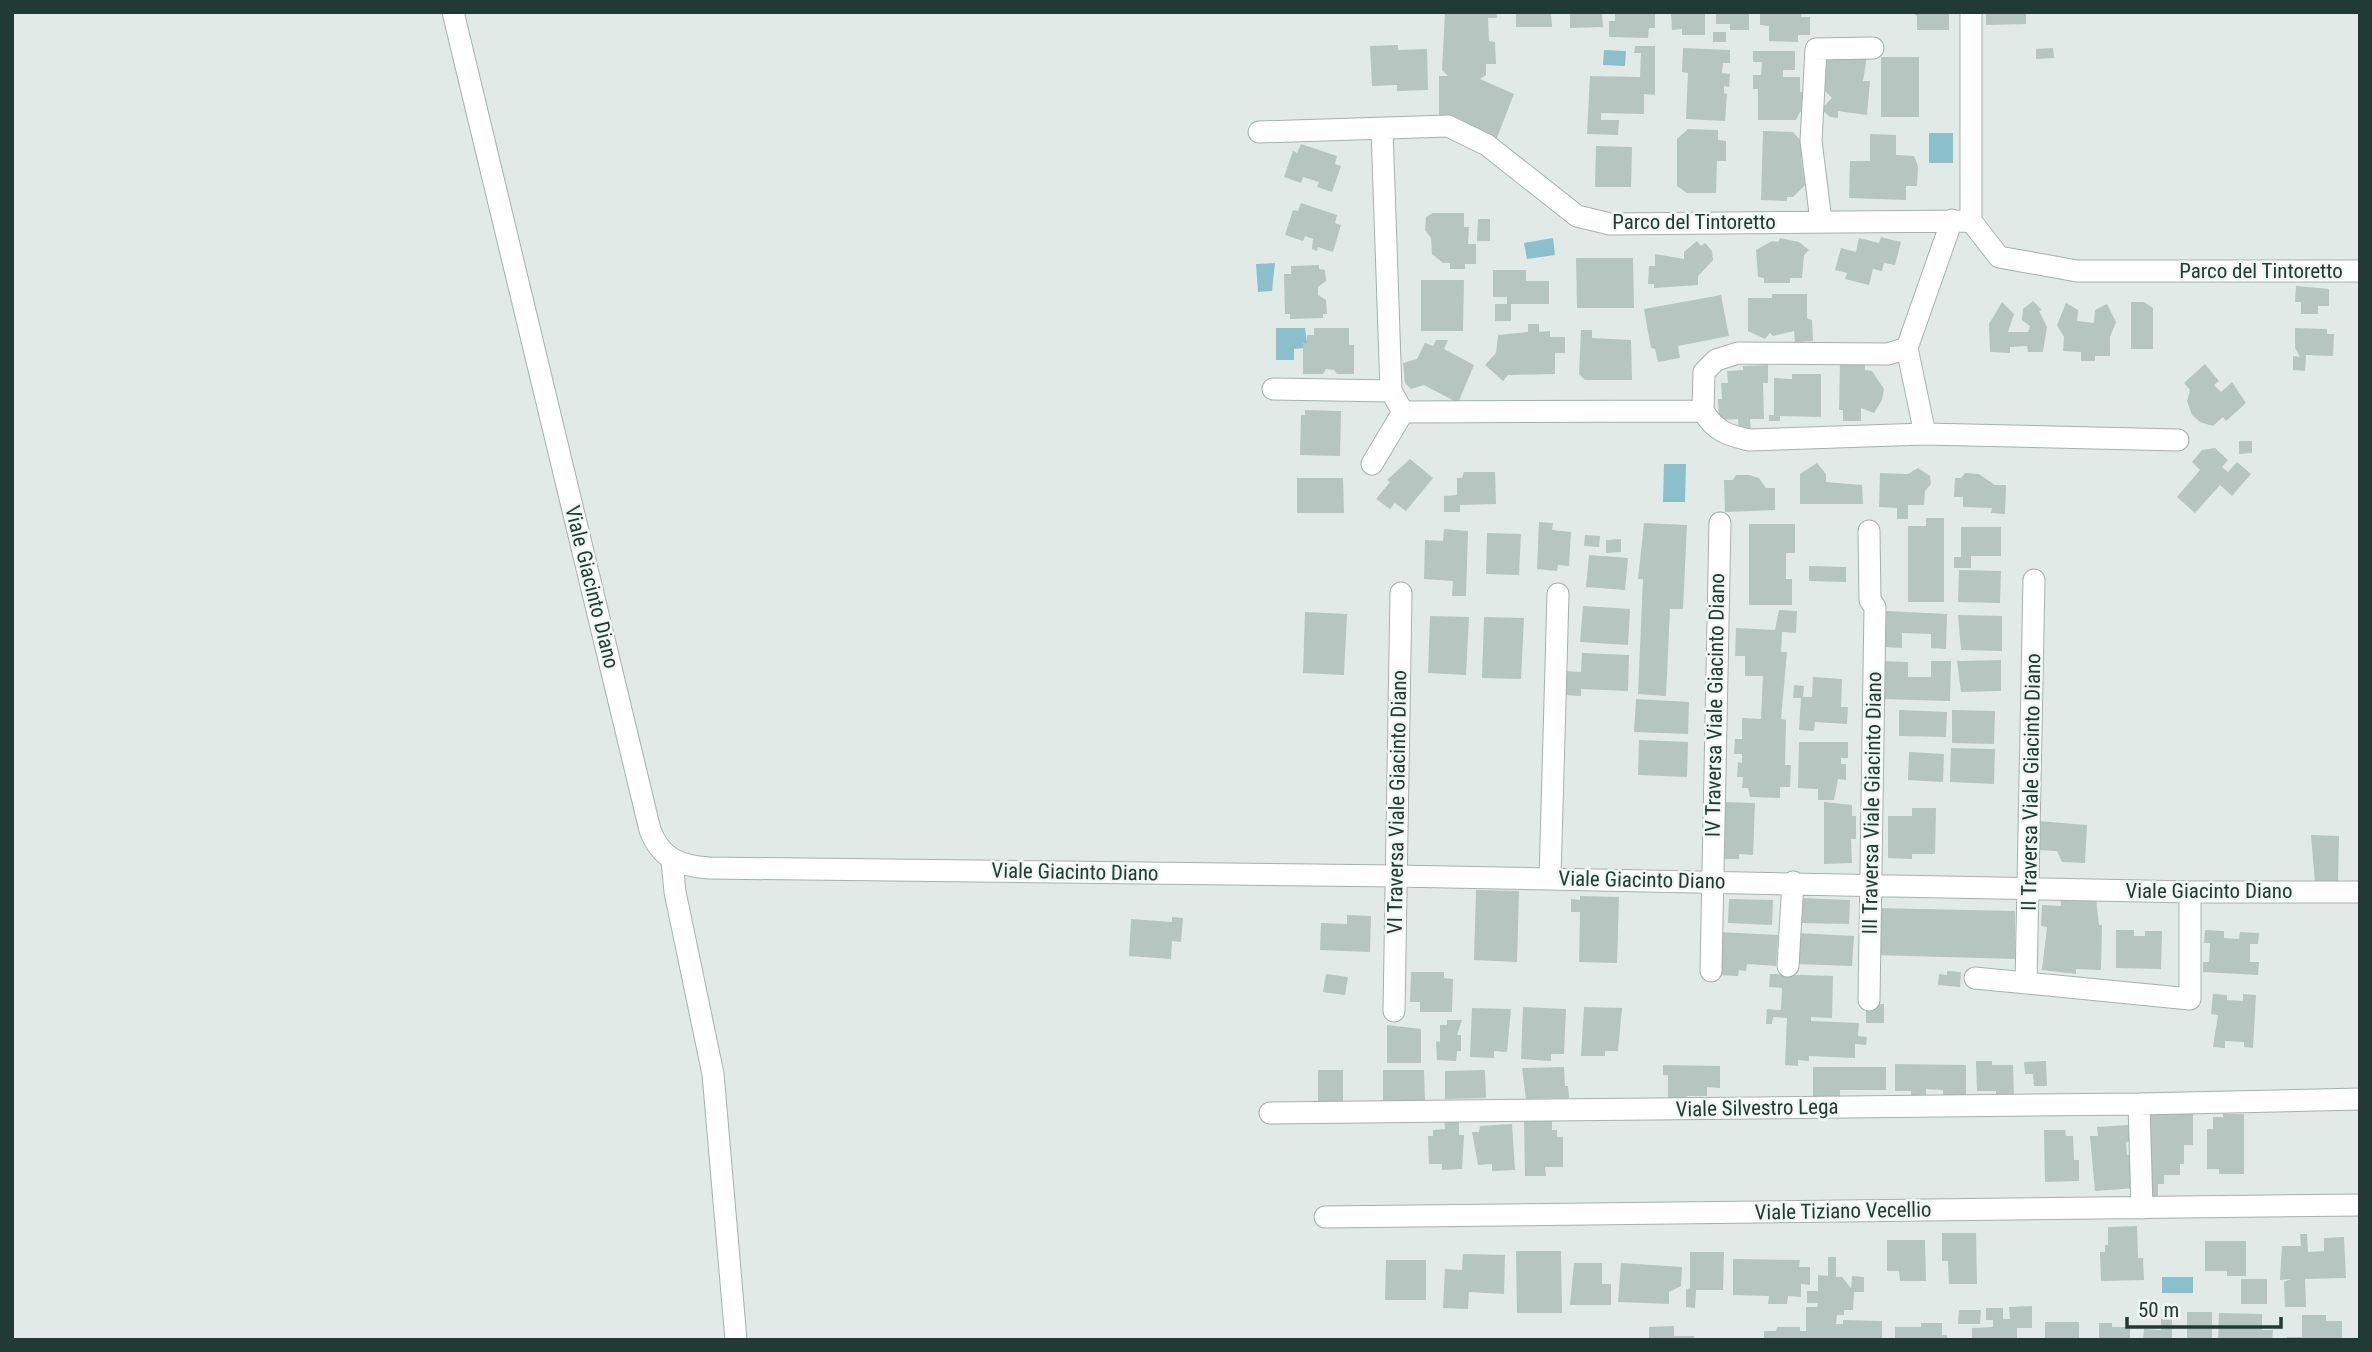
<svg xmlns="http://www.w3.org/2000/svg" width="2372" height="1352" font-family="'Roboto Condensed',sans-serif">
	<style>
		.water { fill: #8cbfcc }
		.building { fill: #b6c5c0 }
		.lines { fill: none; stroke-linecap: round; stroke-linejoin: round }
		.minor-casing { stroke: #a4b2ad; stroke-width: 23 }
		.minor { stroke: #fff; stroke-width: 21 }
		.labels { text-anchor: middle; stroke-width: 5; stroke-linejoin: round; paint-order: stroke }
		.street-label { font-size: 21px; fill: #223a34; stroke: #f1f7f4 }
	</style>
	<rect width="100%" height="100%" fill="#e1eae6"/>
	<path class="water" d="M1604,50L1626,51L1625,66L1603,65Z
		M1929,133H1953V163H1929Z
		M1553,238L1555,255L1527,259L1524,243Z
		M1275,263L1272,291L1258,292L1256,264Z
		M1276,328H1305L1307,343H1303V348L1294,349V360H1276Z
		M1664,464H1686L1685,502H1663Z
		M2162,1277H2193V1293H2162Z"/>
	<path class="building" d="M1445,12H1496L1497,18H1488L1489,41L1495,42L1496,64H1486V75L1480,79L1514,94L1496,140L1439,116V76H1448L1442,70Z
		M1516,12H1551L1552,27H1516Z
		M1570,12H1602L1603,27L1570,28Z
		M1615,12H1655V28H1649L1648,38L1609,37V21H1615Z
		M1671,12H1705V35H1682V29L1672,30Z
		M1716,12H1749V30H1730V24H1716Z
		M1760,12H1802L1801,17H1810V35H1798V42L1769,41V26L1760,25Z
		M1912,12H1949V30H1917V16Z
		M1986,12H2026V24L1986,25Z
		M1713,32H1726V42H1713Z
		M1398,45V50L1427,49L1428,90L1397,91V85L1372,86L1370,46Z
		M1635,46H1655V95L1644,94V114L1601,113V120H1619L1618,135L1587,134L1590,76L1640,77L1641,53H1634Z
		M1683,48L1730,50V63H1723L1722,73L1730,74L1729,87L1724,86V93L1727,94L1725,121L1686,119L1688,73L1682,72Z
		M2053,48L2054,58L2036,59V49Z
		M1828,50L1867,56L1863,81H1870L1867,115L1838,111V118L1830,117L1821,109L1832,98L1817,83L1827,73H1821Z
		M1753,51H1795V70H1783V77H1800V92L1805,93V112H1800L1796,120H1758V89H1753V75H1761L1762,62H1753Z
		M1881,57H1919V117H1881Z
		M1688,129L1718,130V140L1726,141V161H1717L1716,193H1687L1677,186V139Z
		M1763,131L1793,132L1804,144L1805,156L1801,157L1805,185L1793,197H1787V201L1761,200Z
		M1870,134L1896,135V155L1914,156L1918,166L1917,186H1906V200L1849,198L1850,161H1870Z
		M1301,144L1337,156L1335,164L1341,166L1332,192L1317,187L1319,182L1303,177L1301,183L1284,177L1293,151L1297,153Z
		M1596,146L1632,147L1631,187H1595Z
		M1301,203L1337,215L1335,223L1341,225L1333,252L1318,247L1317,251L1312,249L1313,239L1305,236L1303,241L1285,235L1293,210L1298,211Z
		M1433,213H1464V227H1469L1468,244H1476V264H1465V269H1450V263H1443L1432,254L1431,238L1425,230L1426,217Z
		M1478,219H1490V241H1477Z
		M1881,237L1901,242L1895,265L1884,263L1882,271L1873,269L1869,285L1845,279L1847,273L1835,270L1841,248L1856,252L1859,238L1879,243Z
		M1780,238L1799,242L1809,250L1804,255L1802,278H1790V283H1764V278L1758,277L1756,250L1772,241L1778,242Z
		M1697,241L1701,246L1705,243L1712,251L1713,260L1698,276V285L1654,288V284H1648L1649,266H1655V254L1684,259V252Z
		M1576,258H1633L1634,308H1577Z
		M1319,265V269L1325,270L1326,281L1318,287V295L1326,300L1327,314H1323V318L1290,319V314H1285L1284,274H1291V266Z
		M1493,270H1526V281H1549V304H1511V321H1495V304H1507V297H1493Z
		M1421,280H1464L1463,331H1421Z
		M2296,286L2329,289V306H2318V314H2301V302H2295Z
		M1772,294H1807V318L1812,320L1813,341L1795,342L1794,331L1773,336L1770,333L1765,339L1748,331V298H1772Z
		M1721,295L1729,336L1678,346L1680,358L1658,362L1655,349L1651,348L1644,309Z
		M2033,301L2042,310L2039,311L2047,327L2043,352H2028L2027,346L2010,347V353L1990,352L1989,324L2002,302L2014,314L2008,332H2028L2030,326L2022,320L2023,309Z
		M2131,302H2144L2153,308V349H2131Z
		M2066,303L2078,310L2077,321L2094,323L2095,310L2107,304L2116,322L2110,337V356H2095V361H2081V352L2063,351L2064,337L2057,325Z
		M1528,324H1539V332L1550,331V337H1565V353H1555V374L1508,375L1503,381L1485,365L1496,353L1498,335L1528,332Z
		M1314,328H1349V345H1354V374H1337L1334,370L1326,369L1323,374H1303V343H1307V335H1314Z
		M2295,328L2327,329V334H2334L2333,356L2306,355L2305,371L2293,370V356L2300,357L2295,348Z
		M1581,330H1592V338L1631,340L1632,380H1585L1579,374Z
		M1436,340H1448L1444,349L1474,365L1458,403L1424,385L1411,389L1405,383L1403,363L1417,359L1425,343L1433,346Z
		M1840,361H1865V370L1872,371L1884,389L1882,400L1874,413L1861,408V421H1843V410H1839Z
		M2205,364L2219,381L2214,385L2221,392L2232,382L2246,403L2226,421L2223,417L2213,426L2200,422L2192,415L2187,401L2190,390L2184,383Z
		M1768,365V383H1763L1764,419H1750L1751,432H1739L1738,419L1719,420L1718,399H1722L1721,383H1728L1727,371L1743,370V366Z
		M1792,374H1821V417L1780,416V421H1769V415H1774V378L1792,379Z
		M1305,410L1341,411L1340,456L1300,455L1301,415H1305Z
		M2239,441H2252V453L2239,454Z
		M2215,448L2228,460L2222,467L2228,472L2237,462L2251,474L2232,496L2220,485L2195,513L2177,497L2200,470L2192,462L2202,450Z
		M1410,459L1433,478L1406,511L1395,503L1390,509L1376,499L1390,482L1387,480Z
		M1817,463L1826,474V482L1862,485L1863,504H1800V474Z
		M1918,468L1930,476L1931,484L1925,491L1924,505H1908V519H1897V508L1879,507L1880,473L1908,474Z
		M1464,472H1495L1496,504L1460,505V512H1444V496L1457,495V478H1462Z
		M1965,473L1979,474L1995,485H2006L2005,514L1991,513L1992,508L1963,507V497H1954L1955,478H1961Z
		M1736,475H1749L1759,478L1766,488H1775V510L1725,512L1724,480H1733Z
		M1297,478H1343L1344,513H1297Z
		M1926,518H1944V602H1908V526H1926Z
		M1539,522L1553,523L1552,530L1571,532L1569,566L1558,565L1557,571L1537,569Z
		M1644,523L1687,525L1683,609H1670L1666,696L1638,694L1643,579H1638Z
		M1749,524H1795V553H1786V579H1792V605H1749Z
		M1961,527H2001V556H1971V568H1954V557H1961Z
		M1444,529L1468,531L1466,596H1452L1453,581L1424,579L1425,540L1443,541Z
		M1487,533L1521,534L1519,575L1486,574Z
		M1585,535L1600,536L1599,547L1584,546Z
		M1621,539V552L1606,553V540Z
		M1589,555L1628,558L1625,590L1586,587Z
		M1809,566L1846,567V582L1809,581Z
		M1959,570L2001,571L2000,603L1958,602Z
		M1583,606L1630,609L1628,645L1580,642Z
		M1779,610L1797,611L1796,633L1782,632L1781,652H1787L1781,719L1786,720L1785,765H1791L1790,787H1780V798L1750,797L1748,788H1742L1743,777H1737L1738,762L1742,763V754H1734L1735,739H1742V718L1761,719L1763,676H1745V656H1735L1736,628L1775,630Z
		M1886,611L1947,614L1946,649L1931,648V634L1902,633V648L1885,647Z
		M1305,612L1347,614L1344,675L1303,673Z
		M1958,615L2002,616V651L1961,650Z
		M1430,616L1469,617L1466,675L1428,673Z
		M1484,617L1524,618L1521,679L1482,678Z
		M1582,653L1629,655L1628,691L1581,689V696L1564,695L1565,671L1581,672Z
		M2001,660V691L1961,692L1957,661Z
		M1881,661L1908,662V677H1931V661H1951L1950,701L1881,699Z
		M1813,677L1842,679L1841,707H1848L1847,724L1815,722L1814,731L1799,730L1801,698H1793L1794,685L1804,686L1803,697H1812Z
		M1636,699L1689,702L1688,734L1634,732Z
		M1899,710L1947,712L1946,737L1899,736Z
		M1952,710L1995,711L1994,744L1952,743Z
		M1639,740L1688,742L1687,777L1638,775Z
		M1799,742H1848V758H1841V764H1846V780L1838,779L1834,800H1818V789L1798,788Z
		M1951,748L1995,749L1994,784L1950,782Z
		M1909,752L1944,754L1943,782L1908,780Z
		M1724,802L1755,803L1753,855L1739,854V859H1723Z
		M1824,802L1852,805V816H1856V839H1851L1852,863L1824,864Z
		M1912,808H1936L1935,854H1912V859L1888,858V816H1912Z
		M2038,821L2087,825L2085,863L2062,862L2057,851L2036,850Z
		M2311,835L2339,836L2338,883H2315Z
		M1476,890L1519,891L1517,962L1474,960Z
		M1580,896L1619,897L1617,963L1579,962L1580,912H1571V899L1580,900Z
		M2061,897L2096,899L2099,925H2102L2101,970L2076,969V974L2042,970L2047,927L2041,926L2042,905L2061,906Z
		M1801,898L1850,900L1849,924L1800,923Z
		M1729,899L1773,900L1772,925L1728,923Z
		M1876,908L2015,911V959L1874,955Z
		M1347,915L1371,916L1370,952L1320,950L1321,923L1347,924Z
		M1172,917L1183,918L1181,942L1172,941L1171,959L1129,956L1131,919L1172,922Z
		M2116,930H2134V936H2145V931H2162L2161,969L2116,968Z
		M2205,930L2224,931V938L2239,939L2240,932L2259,933L2258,944H2250V962H2259L2258,975L2203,972V962H2209L2210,943H2204Z
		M1719,932L1778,935L1776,966L1747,964L1746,971L1739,970L1738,976L1716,975Z
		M1796,933L1854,936L1852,966L1795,964Z
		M1947,971L1961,972L1960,987L1938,985L1939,974L1947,975Z
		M1411,972H1444V978L1453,979L1452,1012H1420V1002H1410Z
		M1326,974L1348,977L1345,995L1323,992Z
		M1770,974L1833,976L1832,1018L1811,1017V1021L1859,1023L1858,1036L1867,1037L1866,1045L1855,1044V1058L1809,1056V1061L1798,1060V1066L1785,1065L1787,1018L1773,1017L1772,1024H1766L1767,1009L1781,1010L1782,988L1769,987Z
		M2213,994L2227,995V1000L2243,1001V994L2256,995L2253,1048L2244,1047V1042L2225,1041V1048L2213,1047L2218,1015L2211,1014Z
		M1866,1004H1884V1023H1866Z
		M1523,1007L1566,1009L1564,1054H1551V1061L1521,1059Z
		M1584,1007L1622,1008L1618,1051H1605V1056H1581Z
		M1472,1008L1511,1009L1507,1052L1494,1051V1058L1470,1057Z
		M1447,1020H1462L1457,1035H1461V1051H1457L1456,1061L1437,1060L1436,1041L1440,1042V1025H1447Z
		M1387,1025L1421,1029V1063H1387Z
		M1976,1061H1992V1065H2013L2014,1098H1996V1091H1977Z
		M2046,1061L2047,1086H2034L2033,1074H2025L2024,1062Z
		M1895,1064L1966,1065V1095H1943V1090L1926,1089V1101L1911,1100V1091H1895Z
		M1663,1065L1720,1066V1088L1707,1087V1096H1687L1686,1101L1668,1100V1075H1663Z
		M1564,1067L1565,1086H1568L1569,1098L1526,1099L1522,1068Z
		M1813,1067H1886V1090H1840V1098H1813Z
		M1318,1070H1343V1105H1318Z
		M1383,1070H1424L1425,1101H1383Z
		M1485,1070L1486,1098L1445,1099V1071Z
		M2145,1112H2193V1145H2184V1164H2180V1175H2164V1184H2158V1198H2145Z
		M2223,1114H2244V1174H2219V1169H2207V1129H2213V1117H2223Z
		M1444,1118H1459V1135H1464L1462,1169L1442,1170V1164H1429L1428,1136H1433V1130L1445,1129Z
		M1524,1118H1552V1130H1557V1137H1563V1167H1545L1546,1176H1525Z
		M1512,1124L1515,1170L1492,1171V1164L1478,1165L1472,1132H1479L1480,1126Z
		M2129,1125L2130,1140L2126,1143L2127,1155H2132L2135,1188L2095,1191L2090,1136H2098L2097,1127Z
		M2044,1130H2065L2066,1136H2073L2074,1160H2079V1181L2045,1182Z
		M2137,1226L2138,1258H2143L2144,1280L2101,1281L2100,1252H2105V1245H2108V1227Z
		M1942,1233H1976L1977,1284H1949L1948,1261H1942Z
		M2300,1234H2307L2308,1252L2324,1251V1238L2344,1237L2346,1278L2305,1279L2306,1307H2285L2284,1282L2291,1279L2280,1280L2282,1246H2301Z
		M1887,1240H1925L1926,1281H1900L1899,1271H1887Z
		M2205,1241H2246V1276H2227V1271H2205Z
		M1516,1251H1561L1562,1313H1517Z
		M1690,1252H1724L1723,1290H1696L1695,1308L1686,1307V1290L1690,1288Z
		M1463,1254L1505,1255L1504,1294L1469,1292L1468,1309L1443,1308L1445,1269L1462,1270Z
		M1828,1257H1836V1277H1842L1851,1288L1852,1276L1864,1277V1292H1854L1853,1310H1844V1315H1837L1836,1324H1843V1320L1882,1321V1340H1764V1331H1776L1777,1327H1800V1331H1806V1307H1817L1818,1303H1807V1291H1818V1275L1828,1276Z
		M1733,1259L1800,1260L1799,1267H1810V1285L1801,1284V1297L1788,1296L1787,1304H1768L1769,1296L1733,1295Z
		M1386,1260H1426V1300H1385Z
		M1574,1263H1602V1284H1611V1305H1570Z
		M1621,1263L1682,1267L1681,1286L1669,1292V1304L1618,1302Z
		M2241,1279H2267V1304H2241Z
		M2032,1306V1328H2017V1340H1972V1328L1993,1327V1320H1986V1308H2003V1319H2010L2009,1307Z
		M1959,1310H1981L1980,1324H1958Z
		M2187,1312H2212V1340H2187Z
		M2219,1313L2262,1314V1330H2273L2272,1340H2218Z
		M2302,1315H2326V1321H2342V1340H2287V1337H2302Z
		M2161,1319H2172V1340H2143L2144,1329L2161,1330Z
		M2045,1322H2079V1338L2045,1340Z
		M1921,1323H1942V1335H1947V1340H1895V1327H1921Z
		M2099,1323H2112V1327H2130V1340H2099Z
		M1674,1326V1336H1694V1340H1649V1327Z"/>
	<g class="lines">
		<defs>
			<path id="minor" d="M453,12L650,830C661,859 680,866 709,868L1396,876L2190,892H2360
				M1971,12V221L1999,257L2077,271H2360
				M1259,132L1448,126L1487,145L1577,216L1610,224L1971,221
				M1821,221L1811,141L1816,49L1873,48
				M1273,389L1391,391
				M1703,411L1704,372L1716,360L1738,353L1888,354L1907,348
				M1403,412L1703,411C1715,431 1727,435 1749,440L1925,434L2178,440
				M1925,434L1907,348L1952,220
				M1372,464L1403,412L1391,391L1382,129
				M1869,531L1870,600L1875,607
				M672,861L675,892L713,1074L736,1340
				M1550,878L1558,594
				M1788,966L1793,882
				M1711,971L1720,523
				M1975,978L2190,999V892
				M2026,983L2034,580
				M1869,1000L1875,607
				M1394,1011L1401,593
				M2139,1104L2360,1099
				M1270,1113L2139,1104L2142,1208
				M1325,1217L2360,1205"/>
		</defs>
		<use href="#minor" class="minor-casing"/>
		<use href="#minor" class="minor"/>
	</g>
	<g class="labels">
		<g class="street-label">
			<text x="1694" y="229">Parco del Tintoretto</text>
			<text x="2261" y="278">Parco del Tintoretto</text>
			<text transform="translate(592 587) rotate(76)" y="7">Viale Giacinto Diano</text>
			<text transform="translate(1715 705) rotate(-89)" y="7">IV Traversa Viale Giacinto Diano</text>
			<text transform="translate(2031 782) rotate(-89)" y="7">II Traversa Viale Giacinto Diano</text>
			<text transform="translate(1397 802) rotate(-89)" y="7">VI Traversa Viale Giacinto Diano</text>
			<text transform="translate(1872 803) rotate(-89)" y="7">III Traversa Viale Giacinto Diano</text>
			<text transform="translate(1075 872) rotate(1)" y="7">Viale Giacinto Diano</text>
			<text transform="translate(1642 880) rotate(1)" y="7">Viale Giacinto Diano</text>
			<text x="2209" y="898">Viale Giacinto Diano</text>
			<text transform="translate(1757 1108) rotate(-1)" y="7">Viale Silvestro Lega</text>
			<text transform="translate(1843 1211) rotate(-1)" y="7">Viale Tiziano Vecellio</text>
		</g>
	</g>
	<rect width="2372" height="1352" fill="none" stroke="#223a34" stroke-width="28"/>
	<path d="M2127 1317v10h154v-10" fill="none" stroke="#223a34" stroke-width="3.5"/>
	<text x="2138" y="1317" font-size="21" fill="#223a34" stroke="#f1f7f4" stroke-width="5" paint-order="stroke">50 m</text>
</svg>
